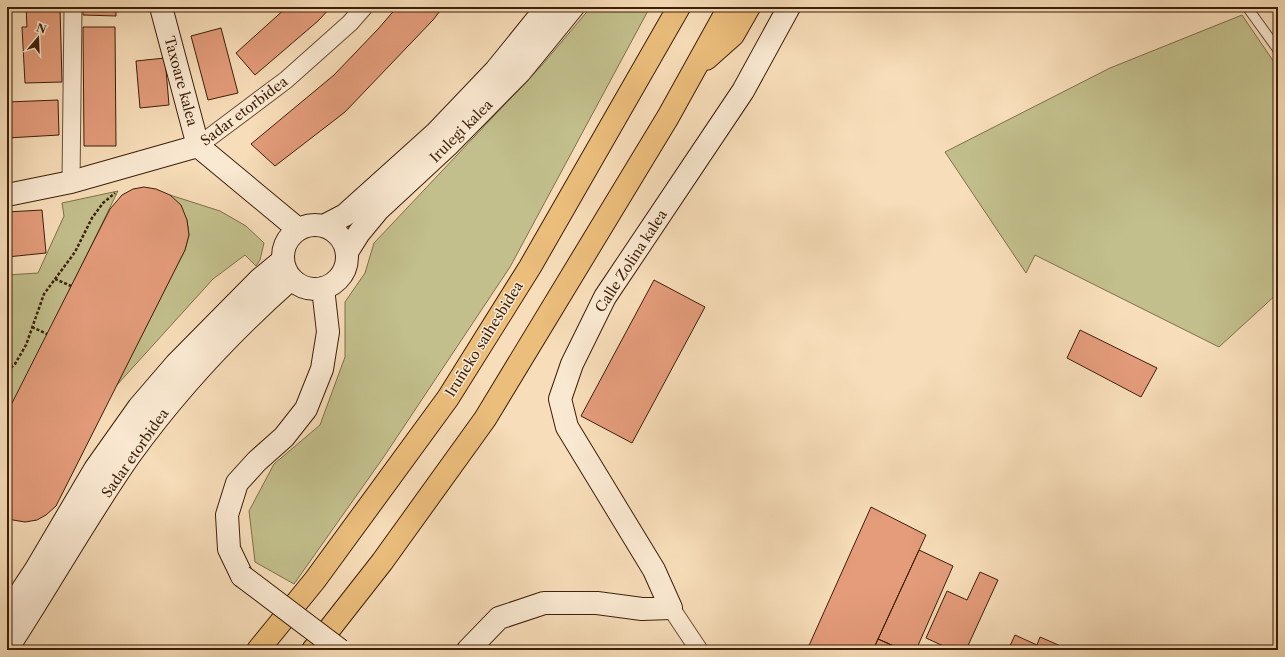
<svg xmlns="http://www.w3.org/2000/svg" width="1285" height="657" font-family="'Libre Caslon Text',serif">
	<style>
		.green { fill: #c2bf8c; stroke: #806f4a }
		.building { fill: #e49c7b; stroke: #3d1f08 }
		.lines { fill: none; stroke-linecap: round; stroke-linejoin: round }
		.lane-casing { stroke: #6c4e34; stroke-width: 11 }
		.street-casing { stroke: #6c4e34; stroke-width: 19 }
		.secondary-casing { stroke: #3d1f08; stroke-width: 24 }
		.highway-casing { stroke: #3d1f08; stroke-width: 24 }
		.path { stroke: #3d1f08; stroke-width: 2.5; stroke-dasharray: 3 2; stroke-linecap: butt }
		.lane { stroke: #fae9d2; stroke-width: 9 }
		.street { stroke: #fae9d2; stroke-width: 17 }
		.secondary { stroke: #fae9d2; stroke-width: 22 }
		.highway { stroke: #ecbe7c; stroke-width: 22 }
		.secondary-bridge-casing { stroke: #3d1f08; stroke-width: 24; stroke-linecap: butt }
		.secondary-bridge { stroke: #fae9d2; stroke-width: 22 }
		.labels { text-anchor: middle; stroke-width: 3; stroke-linejoin: round; paint-order: stroke }
		.street-label { font-size: 14px; fill: #3d1f08; stroke: #fae9d2 }
	</style>
	<rect width="100%" height="100%" fill="#f7ddb9"/>
	<filter id="stains"><feTurbulence type="fractalNoise" baseFrequency=".005" numOctaves="4"/><feColorMatrix values="0 0 0 0 .2 0 0 0 0 .09 0 0 0 0 .02 0 0 0 .5 -.17"/></filter>
	<radialGradient id="worn" r=".72"><stop offset=".6" stop-color="#630" stop-opacity="0"/><stop offset="1" stop-color="#630" stop-opacity=".3"/></radialGradient>
	<path class="green" d="M591,7H650L510,267L383,458L294,584L255,562L249,511L274,464L320,425L345,357V302L365,273L374,243L542,65Z
		M1242,15L1278,68V293L1219,347L1035,255L1026,273L945,152L1110,68Z
		M118,191L7,417V275L38,273L64,216L62,203Z
		M170,195L220,211L246,226L264,243L260,260L256,266L245,255L213,279L116,386L185,250L189,235L187,220Z"/>
	<path class="building" d="M26,7H60L62,82L25,83L22,27H27Z
		M83,7H116V16L83,15Z
		M287,7H331L318,21L255,75L236,53Z
		M397,7H443L433,20L345,112L275,166L251,144L334,75L379,28Z
		M83,27H115L116,146H84Z
		M221,28L238,93L208,100L191,36Z
		M165,58L169,105L140,108L136,61Z
		M58,100L59,135L7,138V102Z
		M144,187L156,189L170,195L181,205L187,220L189,235L185,250L56,506L46,515L37,520L25,522L13,520L7,517V413L110,209L122,195L133,189Z
		M42,210L46,253L7,257V212Z
		M654,280L705,307L632,443L581,416Z
		M1080,330L1157,368L1141,397L1067,358Z
		M871,507L926,535L873,650H807Z
		M919,550L953,566L916,650H903L878,639Z
		M980,572L998,580L966,650H952L926,638L947,591L967,600Z
		M1015,635L1037,645L1040,637L1063,647L1062,650H1008Z
		M878,639L903,650H873Z"/>
	<g class="lines">
		<defs>
			<path id="lane" d="M1247,7L1278,50"/>
			<path id="street" d="M198,146L286,80L350,23L364,7
				M71,182L73,7
				M671,608L699,650"/>
			<path id="secondary" d="M161,7L198,146L298,229
				M7,195L71,182L198,146
				M283 257a32 32 0 1 1 64 0a32 32 0 1 1-64 0Z
				M324,226L345,215L435,134L496,70L547,7
				M347,252L359,233L378,210L447,146L520,72L573,7
				M242,576L229,549L227,515L237,483L257,461L284,437L306,409L322,369L328,332L323,288
				M7,613L36,569L95,469L139,407L176,364L260,279L282,261
				M7,649C49,585 86,518 130,455C177,390 231,332 291,279
				M468,650L499,618L544,603H597L642,609L671,608L654,570L567,427L560,399L572,364L605,297L743,91L789,7"/>
			<path id="highway" d="M706,59L733,35L749,7
				M258,650L315,580L448,398L530,267L679,7
				M313,650L382,562L485,419L668,117L729,7"/>
		</defs>
		<use href="#lane" class="lane-casing"/>
		<use href="#street" class="street-casing"/>
		<use href="#secondary" class="secondary-casing"/>
		<use href="#highway" class="highway-casing"/>
		<path class="path" d="M55,279L71,286
			M32,327L47,334
			M7,371L15,364L26,345L44,294L75,252L92,218L103,203L115,193
			M7,405L10,406"/>
		<use href="#lane" class="lane"/>
		<use href="#street" class="street"/>
		<use href="#secondary" class="secondary"/>
		<use href="#highway" class="highway"/>
		<defs>
			<path id="secondary-bridge" d="M242,576L340,650"/>
		</defs>
		<use href="#secondary-bridge" class="secondary-bridge-casing"/>
		<use href="#secondary-bridge" class="secondary-bridge"/>
	</g>
	<g class="labels">
		<g class="street-label">
			<text transform="translate(181 81) rotate(75)" y="5">Taxoare kalea</text>
			<text transform="translate(244 111) rotate(-37)" y="5">Sadar etorbidea</text>
			<text transform="translate(461 131) rotate(-45)" y="5">Irulegi kalea</text>
			<text transform="translate(631 261) rotate(-57)" y="5">Calle Zolina kalea</text>
			<text transform="translate(484 339) rotate(-58)" y="5">Iruñeko saihesbidea</text>
			<text transform="translate(135 453) rotate(-55)" y="5">Sadar etorbidea</text>
		</g>
	</g>
	<rect width="1285" height="657" fill="none" stroke="#f7ddb9" stroke-width="24"/>
	<rect x="8" y="8" width="1269" height="641" fill="none" stroke="#3d1f08" stroke-width="2"/>
	<rect x="12" y="12" width="1261" height="633" fill="none" stroke="#3d1f08"/>
	<g transform="translate(38 38) rotate(19)" stroke="#fae9d2" stroke-width="3" paint-order="stroke">
	<path d="M0-3L7 15L0 10L-7 15Z" fill="#3d1f08"/>
	<text y="-6" font-size="11" font-weight="bold" text-anchor="middle" fill="#3d1f08">N</text>
	</g>
	<rect width="100%" height="100%" filter="url(#stains)"/>
	<rect width="100%" height="100%" fill="url(#worn)"/>
</svg>
